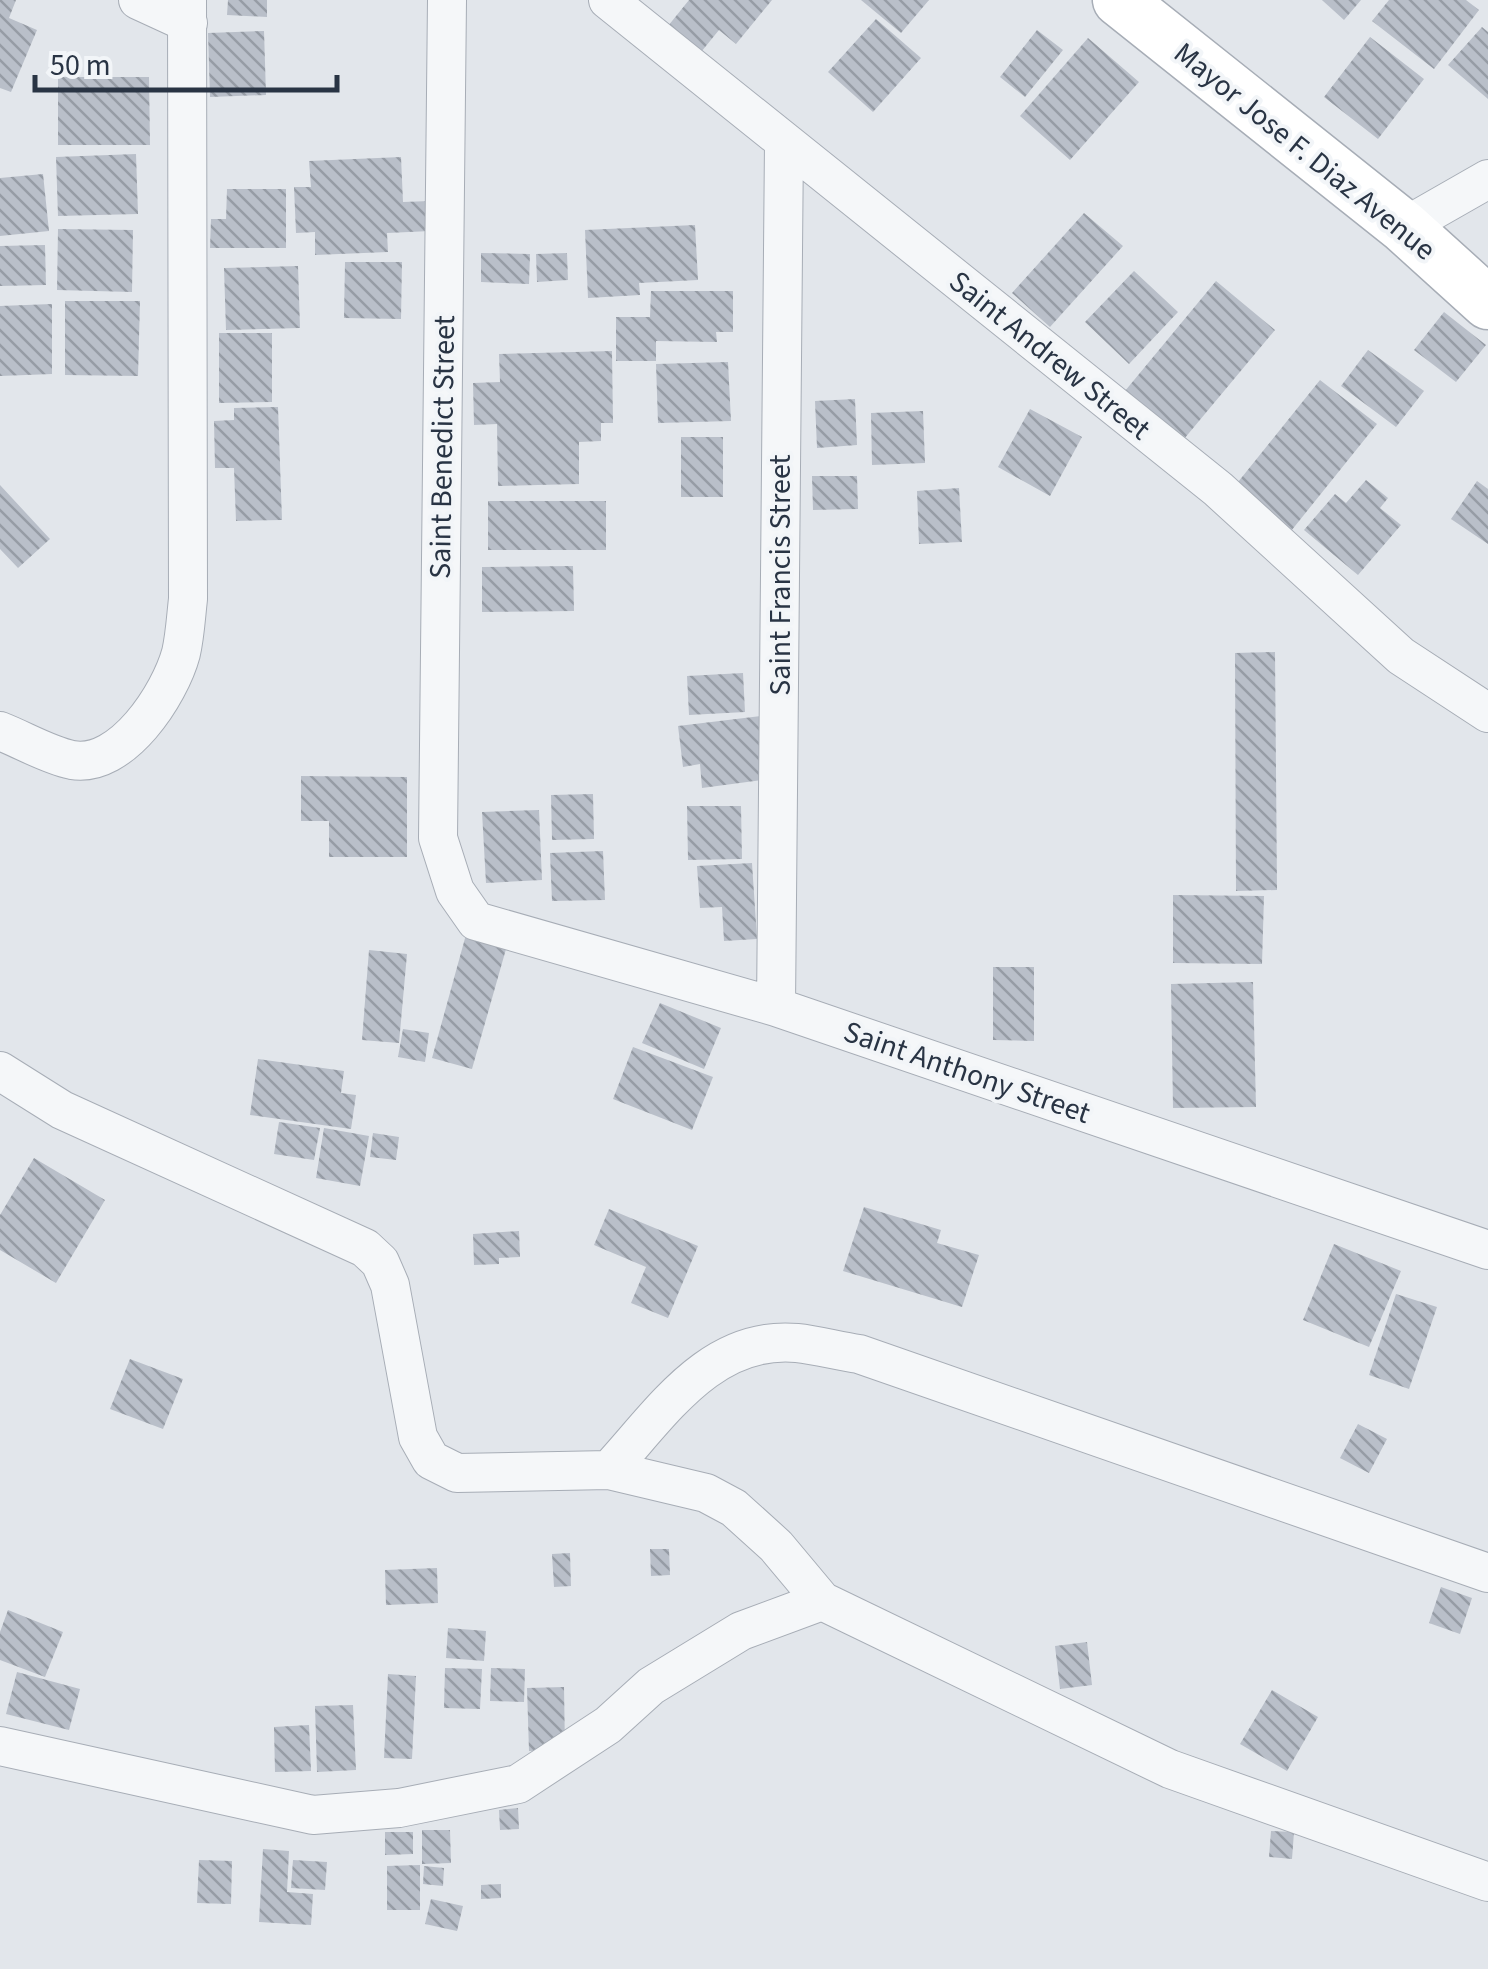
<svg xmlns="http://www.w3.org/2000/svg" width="1488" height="1969" font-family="'Source Sans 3',sans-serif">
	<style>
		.building { fill: url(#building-back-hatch) }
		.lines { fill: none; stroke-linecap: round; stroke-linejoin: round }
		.street-casing { stroke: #a7adb6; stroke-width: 40 }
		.secondary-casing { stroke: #a7adb6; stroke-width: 55 }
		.street { stroke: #f5f7f9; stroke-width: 38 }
		.secondary { stroke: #fff; stroke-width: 52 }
		.labels { text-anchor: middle; stroke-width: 8; stroke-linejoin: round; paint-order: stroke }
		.street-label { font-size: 30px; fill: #293444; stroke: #f2f5f8 }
	</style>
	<defs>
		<pattern id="building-back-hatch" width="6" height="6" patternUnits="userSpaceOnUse" patternTransform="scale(2.5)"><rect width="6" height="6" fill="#b9bfc9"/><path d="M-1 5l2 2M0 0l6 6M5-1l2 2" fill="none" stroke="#969ca5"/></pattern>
	</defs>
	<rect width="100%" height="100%" fill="#e2e6eb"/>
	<path class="building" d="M0,0H16L9,18L37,30L11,92L0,88Z
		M228,0H267V17L227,15Z
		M689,0H772L736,44L719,30L697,57L664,31Z
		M861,0H929L901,33Z
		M1322,0H1361L1344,20Z
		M1389,0H1466L1479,10L1434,69L1372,21Z
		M876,19L921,58L873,112L828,72Z
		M1482,27L1488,32V99L1448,65Z
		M1037,30L1063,50L1025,97L1000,77Z
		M264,31L266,95L210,97L208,33Z
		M1370,37L1424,79L1378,139L1324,97Z
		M1088,38L1139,82L1070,160L1020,116Z
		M58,77H149L150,145H58Z
		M136,154L138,214L58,216L56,157Z
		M401,157L403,202L430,201L431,231L387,233L388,252L315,255V232L296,233L294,187H311L309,161Z
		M43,174L49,231L0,236V178Z
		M227,189H286V248H210L211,219H226Z
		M1084,213L1123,246L1050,327L1012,293Z
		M695,225L698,280L639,283L640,295L588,298L585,230Z
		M58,229L133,230L132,292L57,290Z
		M45,245L46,285L0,286V246Z
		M481,253L530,254L529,284L481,282Z
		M567,253L568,280L537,282L536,254Z
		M345,262H402L401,319L344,318Z
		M298,266L300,328L226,330L224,268Z
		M1134,271L1178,312L1129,364L1085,322Z
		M1216,281L1275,330L1179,445L1120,397Z
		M651,291H733V332H716L717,342L656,341V361H616V317H650Z
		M65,301H140L138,376L65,375Z
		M52,304V374L0,376V306Z
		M1444,312L1486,345L1456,382L1414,350Z
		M219,333H272V402L219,403Z
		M1368,350L1424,391L1396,427L1341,386Z
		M612,351L613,423H601V441L579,442V484L498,486L497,424L474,425L473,383L500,382L499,354Z
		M728,362L731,421L658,423L656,364Z
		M1320,380L1377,424L1287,536L1230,492Z
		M855,399L857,445L817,448L815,401Z
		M278,407L282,520L236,521L234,468H215L214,421L234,420V408Z
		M1030,409L1082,437L1050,496L998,467Z
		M923,411L925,463L872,465L871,413Z
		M681,437H723V497H681Z
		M812,476H857L858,509L813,510Z
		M1366,480L1388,498L1380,508L1401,525L1358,575L1304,530L1335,494L1346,503Z
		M1477,481L1488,489V544L1451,519Z
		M0,485L50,539L18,568L0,549Z
		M959,488L962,542L919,544L917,491Z
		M488,501H606V550H488Z
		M573,566L574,611L482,612V567Z
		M1275,652L1277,890L1236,891L1235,653Z
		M743,673L745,712L689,715L687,676Z
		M761,716L769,779L702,788L700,764L683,767L678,726Z
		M301,776L407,777V857H329V821H301Z
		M593,794L594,839L552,840L551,795Z
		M687,806H741L742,859L688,860Z
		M539,810L542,880L486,883L482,812Z
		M603,851L605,900L552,901L550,853Z
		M752,863L757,939L724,941L722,907L700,908L697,866Z
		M1173,895L1264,896L1262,964L1173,963Z
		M467,931L508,942L472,1069L432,1058Z
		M369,950L407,954L399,1043L362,1040Z
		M993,967H1034V1041L993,1040Z
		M1253,982L1256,1107L1173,1108L1171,984Z
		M660,1003L721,1028L704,1069L642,1043Z
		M403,1029L429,1033L425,1062L398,1057Z
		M633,1047L713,1077L692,1130L613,1099Z
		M258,1059L344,1071L341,1093L356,1095L351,1129L250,1115Z
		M279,1122L320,1128L314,1160L274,1154Z
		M324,1128L369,1136L360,1186L316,1178Z
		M373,1133L399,1137L396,1160L370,1157Z
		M34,1158L105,1200L56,1283L0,1250V1215Z
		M864,1207L941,1230L937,1243L979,1255L962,1307L843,1271Z
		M609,1209L698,1246L668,1318L631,1303L646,1267L594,1245Z
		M519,1231L520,1257L499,1258V1264L474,1265L473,1234Z
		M1334,1244L1401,1271L1369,1347L1303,1320Z
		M1396,1294L1437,1307L1409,1389L1369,1375Z
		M130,1359L183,1379L163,1429L110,1409Z
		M1358,1424L1387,1439L1369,1473L1340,1458Z
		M650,1549H669L670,1575L651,1576Z
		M570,1553L571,1586L554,1587L552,1554Z
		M437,1568L438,1603L386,1605L385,1570Z
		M1441,1587L1472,1598L1460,1634L1429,1623Z
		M8,1610L63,1632L45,1677L0,1660V1632Z
		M448,1628L486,1631L484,1661L446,1658Z
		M1087,1642L1092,1685L1060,1689L1055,1646Z
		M445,1668L482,1669L480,1709L444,1708Z
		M491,1668L525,1669L524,1702L490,1701Z
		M17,1672L80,1689L69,1730L6,1714Z
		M388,1674L416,1676L412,1759L384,1758Z
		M564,1687L565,1750L529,1751L527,1688Z
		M1272,1690L1318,1717L1287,1771L1240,1744Z
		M353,1705L356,1770L317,1772L315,1706Z
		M309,1725L311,1771L275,1772L274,1727Z
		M518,1808L519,1829L500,1830L499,1810Z
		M422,1830H450L451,1863L422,1864Z
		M1271,1831L1294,1832L1292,1859L1269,1857Z
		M385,1832H413V1854L385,1855Z
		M263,1849L289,1851L287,1892L313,1894L311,1925L259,1922Z
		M199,1860L232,1861L231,1904L197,1903Z
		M293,1860L327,1862L325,1890L291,1888Z
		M420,1865V1910H387V1866Z
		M424,1866L444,1868L443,1886L423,1884Z
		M501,1884V1898L481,1899V1885Z
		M431,1899L463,1906L457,1931L425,1924Z"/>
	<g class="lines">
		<defs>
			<path id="street" d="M138,0L188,23
				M447,0L438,838L455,891L476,921L776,1007L1488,1250
				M608,0L1218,489L1401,656L1488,713
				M1404,227L1488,179
				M0,731C23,740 48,755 72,760C122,769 170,694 181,653C185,636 186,616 188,599L187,0
				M776,1007L784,143
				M0,1071L62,1110L365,1248L380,1262L390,1285L418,1437L431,1460L457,1473L609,1470L706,1493L734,1508L776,1546L822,1601L1170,1769L1488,1882
				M609,1470C661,1414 710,1335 797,1343C817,1345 838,1351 859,1354L1488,1573
				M0,1746L313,1815L399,1808L518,1784L608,1725L651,1686L741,1631L822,1601"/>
			<path id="secondary" d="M1119,0L1404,227L1488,303"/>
		</defs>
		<use href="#street" class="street-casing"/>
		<use href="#secondary" class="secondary-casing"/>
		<use href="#street" class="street"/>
		<use href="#secondary" class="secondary"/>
	</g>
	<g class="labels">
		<g class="street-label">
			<text transform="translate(1305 151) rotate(39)" y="10">Mayor Jose F. Diaz Avenue</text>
			<text transform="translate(1050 355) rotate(39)" y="10">Saint Andrew Street</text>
			<text transform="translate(442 447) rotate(-89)" y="10">Saint Benedict Street</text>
			<text transform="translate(780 575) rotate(-90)" y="10">Saint Francis Street</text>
			<text transform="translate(967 1072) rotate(19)" y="10">Saint Anthony Street</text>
		</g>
	</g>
	<path d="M35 75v15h302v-15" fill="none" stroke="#293444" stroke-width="5"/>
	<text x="50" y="75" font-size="30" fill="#293444" stroke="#f2f5f8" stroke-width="8" paint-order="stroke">50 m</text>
</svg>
